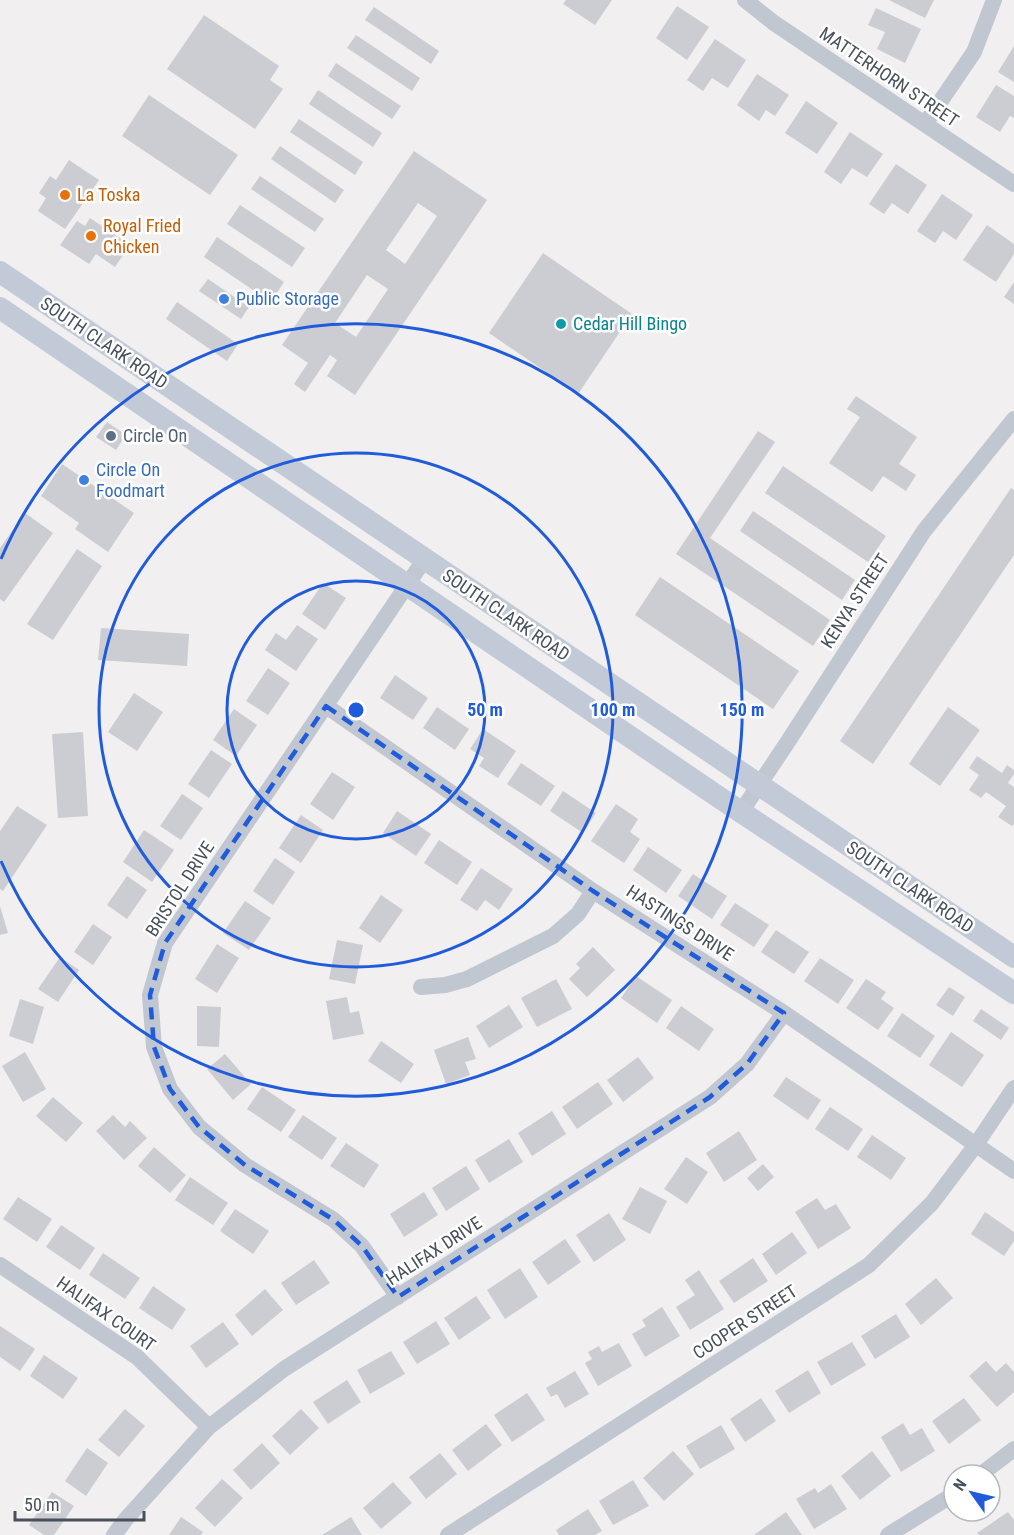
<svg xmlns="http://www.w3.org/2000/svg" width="1014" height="1535" font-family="'Roboto Condensed',sans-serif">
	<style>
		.building { fill: #cccdd3; fill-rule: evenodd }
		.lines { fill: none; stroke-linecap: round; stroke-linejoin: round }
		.street { stroke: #c0c7d0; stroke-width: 16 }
		.secondary { stroke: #c2cad7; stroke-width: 22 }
		.marked { fill: none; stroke: #1f5bdb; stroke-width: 4.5; stroke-dasharray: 12 8; stroke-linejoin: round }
		.ring { fill: none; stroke: #1f5bdb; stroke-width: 3 }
		.food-dot { fill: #e8710a; stroke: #fff; stroke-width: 2 }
		.shop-dot { fill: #3f7fe0; stroke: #fff; stroke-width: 2 }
		.culture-dot { fill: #0f9aa8; stroke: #fff; stroke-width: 2 }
		.service-dot { fill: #5c6f8a; stroke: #fff; stroke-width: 2 }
		.labels { text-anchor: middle; stroke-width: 5; stroke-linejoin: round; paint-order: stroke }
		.street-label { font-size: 18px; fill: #47505b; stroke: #fff }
		.food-label { font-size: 18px; fill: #c56008; stroke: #fff; text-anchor: start }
		.shop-label { font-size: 18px; fill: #366cbe; stroke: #fff; text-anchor: start }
		.culture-label { font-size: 18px; fill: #0d838f; stroke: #fff; text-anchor: start }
		.service-label { font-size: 18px; fill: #4e5e75; stroke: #fff; text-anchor: start }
		.centre { fill: #1f5bdb; stroke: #fff; stroke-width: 3 }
		.ring-label { font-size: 18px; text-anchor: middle; font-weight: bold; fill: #1f5bdb; stroke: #fff; stroke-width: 5; stroke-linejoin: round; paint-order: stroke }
	</style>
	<rect width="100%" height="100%" fill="#f1efef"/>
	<path class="building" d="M566,0H612L595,25L563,4Z
		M889,0H934L925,18Z
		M677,6L709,27L687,60L656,38Z
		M374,7L439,51L431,64L365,20Z
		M876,8L921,29L905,63L877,49L885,32L868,25Z
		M204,15L279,66L270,80L283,89L255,129L167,69Z
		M356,35L420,78L412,91L347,48Z
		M715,39L746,60L728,88L712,78L703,91L687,80Z
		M1014,46V82L998,72Z
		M336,63L401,106L392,119L328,76Z
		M757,74L789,95L775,116L766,110L759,121L737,105Z
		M996,85L1014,96V118L1010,116L1000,132L976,117Z
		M318,90L382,133L373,147L309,104Z
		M149,95L238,155L210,195L122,136Z
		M806,101L838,123L817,154L785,133Z
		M299,119L363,162L355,175L290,132Z
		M850,132L883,154L867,177L852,168L841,184L824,172Z
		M280,146L344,190L335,203L271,159Z
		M414,151L487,200L355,395L327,376L337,360L330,355L305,392L294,384L308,363L282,345ZM418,203L437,216L405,264L386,250ZM367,275L388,289L356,337L335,323Z
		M69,160L99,180L65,229L38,211L46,198L39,193L50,176L56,180Z
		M896,164L927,185L908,214L892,203L884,214L869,204Z
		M260,176L324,219L315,232L251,189Z
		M942,194L973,215L956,240L943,231L935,243L917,231Z
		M240,205L305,248L292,267L227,224Z
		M90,218L130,245L115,267L96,254L89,264L60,245L77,221L85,226Z
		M987,225L1014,244V254L996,282L963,260Z
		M217,237L284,282L271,302L204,257Z
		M543,253L632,314L578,394L489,333Z
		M208,279L249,307L241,319L199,291Z
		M1014,282V304L1004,297Z
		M177,302L238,344L227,361L166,319Z
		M856,396L917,437L899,464L916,475L906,491L883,476L872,492L829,463L860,417L847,409Z
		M107,422L126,435L116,450L96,437Z
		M758,431L775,442L710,538L830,620L813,646L676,554Z
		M62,464L134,513L108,552L75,529L79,523L41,496Z
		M783,466L886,536L868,562L765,493Z
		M1011,488L1014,490V555L873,764L840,741Z
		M753,511L855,580L842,600L740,531Z
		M25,513L53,533L4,602L0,599V548Z
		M77,549L102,566L53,640L27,624Z
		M660,577L799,671L773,709L635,615Z
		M323,583L346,598L325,630L302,614Z
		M297,625L318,639L296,671L265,650L276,633L286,640Z
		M101,628L189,634L187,666L98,660Z
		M268,668L290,683L268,715L246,701Z
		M395,675L428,698L413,720L380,698Z
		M134,693L163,712L137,751L108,732Z
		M437,707L469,729L455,750L423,728Z
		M948,707L980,730L940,786L909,764Z
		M234,709L257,725L236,756L213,740Z
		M483,729L516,751L498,778L479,766L484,758L470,749Z
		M83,732L88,816L58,818L52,734Z
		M211,750L232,764L209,798L188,784Z
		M977,756L1002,773L1007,765L1014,770V774L1008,783L1014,787V824L1012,826L998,817L1006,806L986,792L981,798L969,790L979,775L969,768Z
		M521,763L555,786L541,806L507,784Z
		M332,772L355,787L333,820L310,804Z
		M563,791L596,813L583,833L550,811Z
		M182,794L203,808L181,840L160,826Z
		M616,804L638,819L630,832L640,839L624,863L591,841Z
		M17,806L47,825L3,891L0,889V831Z
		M397,811L431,834L416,856L383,833Z
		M301,815L323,830L301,863L279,848Z
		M144,830L174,850L152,882L123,862Z
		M439,840L472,862L457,885L424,863Z
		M648,847L682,870L666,893L633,870Z
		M275,858L295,872L273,905L253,891Z
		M481,868L513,889L499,910L485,900L477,911L460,900Z
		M693,874L727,896L712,919L678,896Z
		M127,876L147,890L127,919L107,905Z
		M381,895L403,910L380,943L359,928Z
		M245,901L271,918L249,950L223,933Z
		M735,903L769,925L754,947L720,925Z
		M0,906L8,933L0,935Z
		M93,924L112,937L93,965L74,952Z
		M776,930L809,952L794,974L761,952Z
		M337,940L363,945L355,984L329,979Z
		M217,944L239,958L217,993L195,979Z
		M593,947L615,970L587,997L569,979L580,968L576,964Z
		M60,957L79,970L58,1002L38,989Z
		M820,958L854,980L838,1004L804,981Z
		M636,976L672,1000L657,1023L621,998Z
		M556,979L572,1009L537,1027L521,998Z
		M866,979L886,992L881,999L894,1008L878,1030L846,1008Z
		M949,987L965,997L953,1016L936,1005Z
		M347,997L350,1013L359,1011L364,1034L333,1040L326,1001Z
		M20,999L44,1007L33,1044L9,1036Z
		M509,1005L523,1027L489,1048L476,1026Z
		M197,1006L221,1007L219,1047L197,1046Z
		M681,1006L714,1029L699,1051L666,1028Z
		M981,1009L1009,1028L1001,1040L973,1021Z
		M902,1013L935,1036L920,1058L887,1036Z
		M951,1032L984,1055L962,1087L929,1065Z
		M468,1037L476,1059L465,1062L470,1075L446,1084L434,1050Z
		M381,1041L414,1064L401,1083L368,1061Z
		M25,1052L46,1089L23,1102L2,1066Z
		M225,1054L251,1084L233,1100L207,1069Z
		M638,1057L654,1078L623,1102L607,1080Z
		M786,1077L821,1100L808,1120L773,1096Z
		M598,1082L613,1104L577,1129L562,1107Z
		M262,1087L296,1110L281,1132L247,1109Z
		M53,1097L83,1123L66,1142L36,1116Z
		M830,1107L863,1129L848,1151L815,1129Z
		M552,1111L566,1134L532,1156L518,1133Z
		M113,1115L125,1127L130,1121L147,1138L124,1160L96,1131Z
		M303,1115L337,1138L322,1160L288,1137Z
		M739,1131L757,1160L724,1182L706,1153Z
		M872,1135L906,1158L891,1180L857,1157Z
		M509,1139L523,1162L489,1183L475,1160Z
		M346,1143L379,1165L364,1188L330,1166Z
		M154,1147L186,1175L170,1193L138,1166Z
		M686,1157L708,1172L687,1204L664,1189Z
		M763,1164L774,1177L758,1191L747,1178Z
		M466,1166L480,1189L446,1211L432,1188Z
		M190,1177L228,1203L213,1225L175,1200Z
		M640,1187L667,1201L650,1234L622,1219Z
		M424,1192L438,1215L404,1237L390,1214Z
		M18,1197L52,1219L37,1242L3,1219Z
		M817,1198L825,1210L836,1204L851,1228L818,1249L795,1212Z
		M235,1209L269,1231L253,1254L220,1231Z
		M985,1212L1014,1232V1241L1004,1256L971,1234Z
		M609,1213L626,1240L594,1262L576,1235Z
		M61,1225L95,1248L80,1270L46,1247Z
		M792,1232L807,1253L776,1275L762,1254Z
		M565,1239L581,1262L548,1285L532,1262Z
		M103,1253L140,1278L125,1299L89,1275Z
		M753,1258L768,1281L734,1303L719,1281Z
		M314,1260L330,1283L296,1305L281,1283Z
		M520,1268L538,1297L505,1319L487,1290Z
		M699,1270L724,1309L690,1330L676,1307L695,1295L685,1280Z
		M936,1278L953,1298L921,1325L905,1304Z
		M153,1286L186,1309L172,1330L139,1308Z
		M265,1289L283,1310L252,1336L235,1315Z
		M476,1296L491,1318L459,1340L444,1318Z
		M662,1307L680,1336L645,1357L632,1334L646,1326L642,1320Z
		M896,1314L910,1337L875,1359L861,1336Z
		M436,1321L450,1344L417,1364L403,1342Z
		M223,1322L239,1344L206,1368L190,1346Z
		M0,1326L35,1349L20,1371L0,1357Z
		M852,1342L866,1365L831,1386L817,1362Z
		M619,1343L632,1366L598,1386L585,1363L592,1359L588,1352L599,1346L602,1352Z
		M391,1351L405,1374L370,1394L357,1370Z
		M44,1355L78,1378L63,1399L30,1376Z
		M986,1361L996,1372L1006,1363L1014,1372V1392L997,1407L969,1376Z
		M808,1370L821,1393L789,1413L775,1391Z
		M575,1371L589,1394L565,1408L557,1394L551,1397L546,1388Z
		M347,1380L361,1402L328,1424L313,1402Z
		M527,1393L545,1420L512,1442L494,1415Z
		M761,1398L776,1421L745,1442L730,1419Z
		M964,1398L981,1420L949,1444L932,1421Z
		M125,1409L145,1426L119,1457L98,1440Z
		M301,1409L319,1428L290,1455L272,1436Z
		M903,1423L910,1435L922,1428L935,1451L901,1472L881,1437Z
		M486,1424L502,1445L468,1471L452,1450Z
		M721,1425L735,1449L700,1469L686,1446Z
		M262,1443L280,1463L251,1490L233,1470Z
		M87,1448L108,1463L86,1496L65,1481Z
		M673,1451L694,1474L664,1501L643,1478Z
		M872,1451L891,1476L860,1500L841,1476Z
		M440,1453L457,1474L426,1499L409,1477Z
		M222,1479L243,1498L215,1527L195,1508Z
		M633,1480L649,1506L613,1525L599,1501Z
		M393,1482L412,1503L381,1529L363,1508Z
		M831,1484L847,1509L814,1529L796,1499L815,1488L818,1493Z
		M52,1492L74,1506L54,1535H44L29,1525Z
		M588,1509L602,1531L595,1535H559L556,1530Z
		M786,1512L802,1535H754Z
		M1008,1512L1014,1520V1535H979L977,1533Z
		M181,1517L203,1532L201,1535H169Z
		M351,1517L362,1535H322Z"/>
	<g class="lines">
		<path class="street" d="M745,0L774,23L1014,184
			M925,124L974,52L994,0
			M326,706L593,891L784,1013L1014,1171
			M741,812L787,743L924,531L1014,419
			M421,987L445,985L467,979L553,936L578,914L593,891
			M0,1265L137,1357L209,1427
			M398,1297L362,1246L334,1220L245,1165L199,1127L170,1089L154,1047L150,995L165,943L424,560
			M980,1475L1014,1449
			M114,1535L126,1519L209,1427L284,1369L710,1097L747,1064L784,1013
			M448,1535L869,1265L932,1203L975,1146L1014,1088
			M888,1535L954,1494"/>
		<path class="secondary" d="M0,272L1014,957
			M0,308L720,798L1014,993"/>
	</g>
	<path class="marked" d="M326,706L593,891L784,1013L747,1064L710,1097L398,1297L362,1246L334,1220L245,1165L199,1127L170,1089L154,1047L150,995L165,943Z"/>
	<g class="ring">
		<circle cx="356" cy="710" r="129"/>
		<circle cx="356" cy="710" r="257"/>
		<path d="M1 559A386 386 0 1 1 1 861"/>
	</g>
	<g class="food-dot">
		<circle cx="65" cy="195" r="6"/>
		<circle cx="91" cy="236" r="6"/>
	</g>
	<g class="shop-dot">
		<circle cx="224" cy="299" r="6"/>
		<circle cx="84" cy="480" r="6"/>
	</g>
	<circle class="culture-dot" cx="561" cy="324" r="6"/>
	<circle class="service-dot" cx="111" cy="436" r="6"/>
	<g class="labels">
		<g class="street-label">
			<text transform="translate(889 77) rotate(34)" y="6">MATTERHORN STREET</text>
			<text transform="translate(104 343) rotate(34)" y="6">SOUTH CLARK ROAD</text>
			<text transform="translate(855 601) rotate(-57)" y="6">KENYA STREET</text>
			<text transform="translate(506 615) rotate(34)" y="6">SOUTH CLARK ROAD</text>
			<text transform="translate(910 887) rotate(34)" y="6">SOUTH CLARK ROAD</text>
			<text transform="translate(180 889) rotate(-57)" y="6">BRISTOL DRIVE</text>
			<text transform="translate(680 923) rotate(33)" y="6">HASTINGS DRIVE</text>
			<text transform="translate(434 1251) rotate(-33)" y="6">HALIFAX DRIVE</text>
			<text transform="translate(106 1314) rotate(35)" y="6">HALIFAX COURT</text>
			<text transform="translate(745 1322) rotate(-33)" y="6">COOPER STREET</text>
		</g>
		<g class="food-label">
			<text x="77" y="201">La Toska</text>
			<text x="103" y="232">Royal Fried<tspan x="103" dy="21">Chicken</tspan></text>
		</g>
		<g class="shop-label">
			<text x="236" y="305">Public Storage</text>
			<text x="96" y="476">Circle On<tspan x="96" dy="21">Foodmart</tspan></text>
		</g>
		<g class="culture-label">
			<text x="573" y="330">Cedar Hill Bingo</text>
		</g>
		<g class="service-label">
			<text x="123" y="442">Circle On</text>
		</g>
	</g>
	<circle cx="356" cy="710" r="9" class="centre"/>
	<g class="ring-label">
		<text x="485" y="716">50 m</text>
		<text x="613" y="716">100 m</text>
		<text x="742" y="716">150 m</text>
	</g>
	<g transform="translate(972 1493) rotate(304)"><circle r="28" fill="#ffffff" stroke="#b5b9bd" stroke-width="1.5"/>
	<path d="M0-4.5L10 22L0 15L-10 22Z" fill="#1f5bdb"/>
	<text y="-9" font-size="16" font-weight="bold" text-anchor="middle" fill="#47505b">N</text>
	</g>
	<path d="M15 1511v9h129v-9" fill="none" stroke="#47505b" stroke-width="3"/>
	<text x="24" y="1511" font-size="18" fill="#47505b" stroke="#ffffff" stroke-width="4.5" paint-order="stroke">50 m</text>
</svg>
